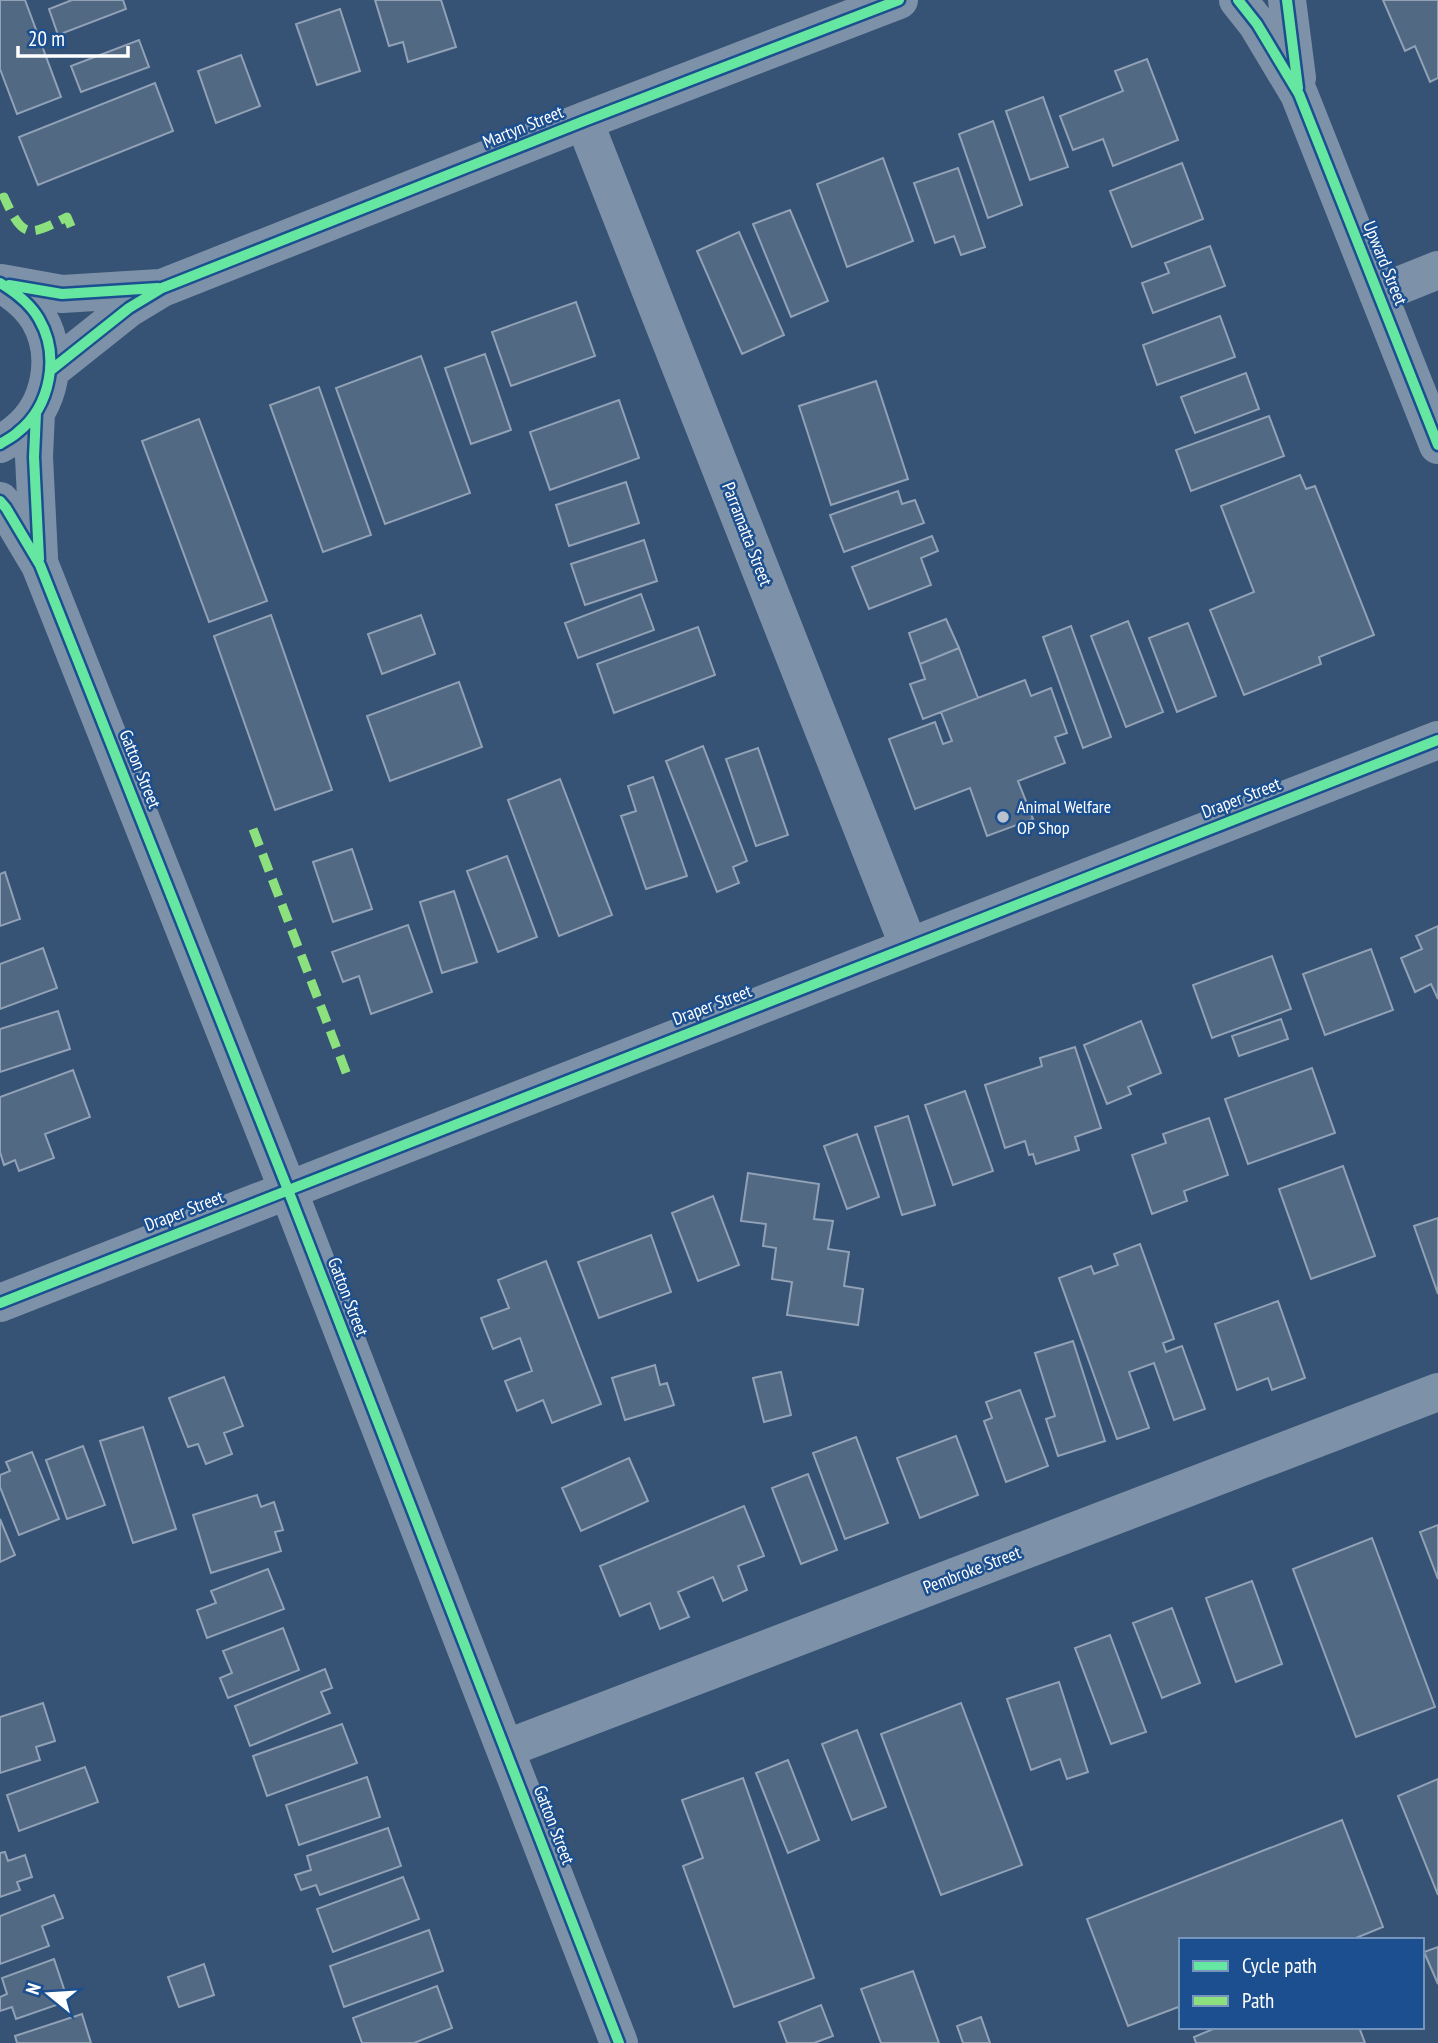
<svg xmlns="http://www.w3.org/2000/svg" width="1438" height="2043" font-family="'PT Sans Narrow',sans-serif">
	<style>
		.building { fill: #526984; stroke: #92a2b6; stroke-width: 2 }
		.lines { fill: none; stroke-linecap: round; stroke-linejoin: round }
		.minor { stroke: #7d92a8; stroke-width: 38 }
		.quiet { stroke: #8de07e; stroke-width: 9; stroke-dasharray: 18 9; stroke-linecap: butt }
		.cycleway-casing { stroke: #1b4f8f; stroke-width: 15 }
		.cycleway { stroke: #66e7a1; stroke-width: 10 }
		.poi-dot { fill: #b9c2ce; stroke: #1b4f8f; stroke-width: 2.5 }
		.labels { text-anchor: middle; stroke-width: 5; stroke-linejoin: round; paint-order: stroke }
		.street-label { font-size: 18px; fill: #fff; stroke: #1b4f8f }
		.poi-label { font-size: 18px; fill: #fff; stroke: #1b4f8f; text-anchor: start }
	</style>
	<rect width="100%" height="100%" fill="#365274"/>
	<path class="building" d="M0,0H25L61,97L17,114L0,69Z
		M72,0H123L126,9L58,35L49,9Z
		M375,0H441L456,47L408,62L403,42L389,46Z
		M1383,0H1438V78L1430,82L1415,46L1405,51Z
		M340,9L360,71L317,85L296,24Z
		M139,40L149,67L81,92L71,66Z
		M241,55L260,106L216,123L198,71Z
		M1147,59L1178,140L1113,166L1103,139L1073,150L1060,116L1123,91L1115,71Z
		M155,83L173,131L38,185L19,137Z
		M1043,97L1068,167L1030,180L1006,111Z
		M993,121L1022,205L988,218L959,134Z
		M883,158L913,241L847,267L817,184Z
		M1182,163L1203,219L1132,247L1110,191Z
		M958,168L985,247L961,255L954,236L935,243L914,183Z
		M790,210L828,301L791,317L753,224Z
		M739,232L784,335L742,354L697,251Z
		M1210,246L1225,286L1153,313L1142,283L1169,273L1165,263Z
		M576,302L595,356L511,386L492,332Z
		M1220,316L1235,357L1157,385L1143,345Z
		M485,354L511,430L471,444L445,368Z
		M421,356L470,493L385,524L336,388Z
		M1246,373L1259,409L1195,433L1181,397Z
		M876,381L908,479L831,505L799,406Z
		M319,387L371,535L323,552L270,405Z
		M619,400L639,458L550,490L530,432Z
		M1269,416L1284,456L1191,491L1176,450Z
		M199,419L267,601L209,622L142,441Z
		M1300,475L1306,489L1315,486L1374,635L1319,657L1321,664L1244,695L1210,610L1254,592L1221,506Z
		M626,482L639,523L569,546L556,505Z
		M898,491L902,504L915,500L924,523L844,552L830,515Z
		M932,536L938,551L921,558L931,585L869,609L852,567Z
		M644,540L657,581L585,605L571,564Z
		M641,594L654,630L578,658L565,623Z
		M271,615L332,790L275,810L214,636Z
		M421,615L435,654L382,674L368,634Z
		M946,619L959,648L920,664L909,633Z
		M1128,621L1163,712L1126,727L1091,636Z
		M1188,623L1216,696L1177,712L1149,638Z
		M1071,626L1111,737L1083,748L1043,637Z
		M698,627L715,675L614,713L597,664Z
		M959,648L978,698L923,719L910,684L925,679L920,664Z
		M1025,680L1031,696L1051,688L1067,733L1055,737L1065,763L1018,781L1033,819L987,836L970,788L915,809L889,739L935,722L943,744L952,741L941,712Z
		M459,682L482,747L390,781L367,716Z
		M703,746L747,861L733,867L739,883L717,892L666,761Z
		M758,748L788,835L756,846L726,759Z
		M653,777L687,876L646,889L621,816L636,811L628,786Z
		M560,779L612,915L559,936L508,800Z
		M352,849L372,909L333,922L313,862Z
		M507,856L537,937L498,952L467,871Z
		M5,872L20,919L0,926V874Z
		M454,891L477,962L442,973L420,902Z
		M408,925L432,992L371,1014L359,976L343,982L332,952Z
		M1438,926V999L1431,984L1415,992L1401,958L1422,949L1416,936Z
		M43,948L57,988L0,1009V964Z
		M1371,949L1393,1010L1325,1035L1303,974Z
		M1272,956L1291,1009L1212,1038L1193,985Z
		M58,1011L70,1049L0,1072V1029Z
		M1281,1019L1288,1039L1239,1056L1232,1036Z
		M1141,1021L1161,1073L1128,1087L1131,1094L1107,1104L1084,1045Z
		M1075,1047L1101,1128L1075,1137L1079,1150L1036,1164L1033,1154L1029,1155L1025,1141L1005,1148L985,1085L1042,1066L1040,1058Z
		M1312,1068L1335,1133L1248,1164L1225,1099Z
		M73,1070L90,1117L45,1134L54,1158L19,1171L15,1160L4,1165L0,1152V1097Z
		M965,1091L993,1171L953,1185L925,1105Z
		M908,1116L935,1205L902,1215L875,1127Z
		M1209,1118L1228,1175L1184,1191L1187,1201L1152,1214L1132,1155L1166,1143L1163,1134Z
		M857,1134L879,1197L847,1209L824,1146Z
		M1343,1166L1375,1256L1311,1279L1279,1189Z
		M748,1173L819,1184L814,1219L833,1221L828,1249L849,1252L844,1286L863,1289L858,1325L787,1315L792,1282L772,1279L776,1248L763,1246L766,1224L741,1221Z
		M713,1196L739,1265L698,1281L672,1213Z
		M1438,1218V1294L1414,1226Z
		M651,1235L671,1292L599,1318L578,1262Z
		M1140,1244L1174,1339L1163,1343L1166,1352L1182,1346L1205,1409L1174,1420L1154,1363L1129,1372L1149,1428L1117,1439L1059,1278L1091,1266L1094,1274L1118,1265L1114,1254Z
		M546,1261L601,1404L552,1423L543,1400L517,1411L505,1381L532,1371L520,1338L493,1349L481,1318L509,1308L498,1280Z
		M1278,1301L1305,1378L1272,1390L1268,1378L1237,1390L1215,1324Z
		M1073,1341L1105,1441L1058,1456L1046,1419L1055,1416L1035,1353Z
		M655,1365L660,1385L667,1383L674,1405L625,1420L612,1378Z
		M781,1372L791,1415L764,1422L753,1378Z
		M224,1377L243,1426L224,1433L232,1454L206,1464L198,1444L188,1447L169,1398Z
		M1020,1390L1048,1466L1006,1482L984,1421L992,1418L986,1402Z
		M143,1427L176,1529L133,1543L100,1441Z
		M956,1436L978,1495L920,1518L897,1458Z
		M856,1437L888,1523L845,1539L813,1453Z
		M83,1446L105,1505L67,1519L46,1460Z
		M32,1452L59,1519L19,1535L0,1487V1475L10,1471L6,1462Z
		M629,1458L648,1501L581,1531L562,1488Z
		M808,1474L837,1550L801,1564L772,1488Z
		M257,1495L261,1507L274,1502L283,1530L275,1532L281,1551L211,1573L193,1515Z
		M744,1506L764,1556L738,1566L747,1590L723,1601L713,1577L678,1592L689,1617L660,1629L650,1603L620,1616L600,1566Z
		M0,1519L15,1555L0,1562Z
		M1438,1525V1579L1420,1532Z
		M1372,1538L1435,1707L1356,1737L1293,1569Z
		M268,1569L284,1609L207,1638L197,1610L216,1603L211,1591Z
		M1252,1581L1282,1664L1236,1682L1206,1598Z
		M1172,1608L1200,1683L1162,1698L1133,1623Z
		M283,1628L299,1670L228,1698L220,1678L232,1673L223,1651Z
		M1110,1635L1146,1732L1111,1744L1075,1648Z
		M325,1669L332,1688L321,1692L330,1713L250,1746L235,1706Z
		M1059,1682L1088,1772L1067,1779L1060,1759L1031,1770L1007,1699Z
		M43,1703L55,1741L36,1747L40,1760L0,1773V1717Z
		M961,1703L1022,1865L941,1895L881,1734Z
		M342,1724L357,1763L267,1796L253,1756Z
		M857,1730L886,1807L852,1820L822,1744Z
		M788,1760L819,1840L788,1853L756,1773Z
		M85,1767L98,1802L19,1831L7,1795Z
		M367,1777L380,1817L299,1845L286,1805Z
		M743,1778L814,1978L734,2007L683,1866L703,1858L682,1800Z
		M1438,1779V1895L1398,1796Z
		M1342,1820L1383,1927L1351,1940H1181V2006L1128,2026L1087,1919Z
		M388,1828L401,1866L320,1895L316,1885L301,1890L295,1875L311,1870L307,1856Z
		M5,1852L8,1861L25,1855L32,1877L17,1882L20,1890L0,1897V1853Z
		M403,1877L419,1919L333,1952L317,1909Z
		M54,1895L63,1918L42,1926L49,1946L0,1964V1916Z
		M429,1930L443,1971L344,2007L330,1966Z
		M1438,1947V1984L1424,1952Z
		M54,1959L68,2001L16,2019L12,2007L0,2011V1997L7,1994L2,1978Z
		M204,1964L214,1995L179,2007L168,1977Z
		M913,1971L939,2043H881L861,1989Z
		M437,1986L452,2028L414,2043H362L353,2018Z
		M821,2005L833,2036L814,2043H787L779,2022Z
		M82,2014L91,2043H17L15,2036Z
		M981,2017L990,2043H963L957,2026Z
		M1218,2027H1359L1365,2043H1196L1194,2037Z"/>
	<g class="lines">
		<path class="minor" d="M1238,0L1257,24L1299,94L1438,445
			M1287,0L1297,78
			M584,121L909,947
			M0,283C15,292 30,303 39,319C60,355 51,406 18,432C13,437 6,440 0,444
			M1,283L62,294L160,288
			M1378,294L1438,270
			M51,370L129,308L162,288L584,121L899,0
			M36,413L34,457L39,557
			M0,501L6,508L40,565L288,1190L619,2043
			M0,1303L1438,740
			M505,1749L1438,1392"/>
		<path class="quiet" d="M0,199L4,197C23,239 28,237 67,217L73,231
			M253,829L349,1080"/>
		<defs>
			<path id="cycleway" d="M1238,0L1257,24L1299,94L1438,445
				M1287,0L1298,88
				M0,283C15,292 30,303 39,319C60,355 51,406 18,432C13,437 6,440 0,444
				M9,285L62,294L158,288
				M51,370L129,308L162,288L584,121L899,0
				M36,413L34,457L39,559
				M0,501L6,508L40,565L288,1190L619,2043
				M0,1303L1438,740"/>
		</defs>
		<use href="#cycleway" class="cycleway-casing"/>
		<use href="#cycleway" class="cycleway"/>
	</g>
	<circle class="poi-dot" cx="1003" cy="817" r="7"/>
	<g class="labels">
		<g class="street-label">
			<text transform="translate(523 127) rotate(-22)" y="6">Martyn Street</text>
			<text transform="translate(1385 263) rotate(68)" y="6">Upward Street</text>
			<text transform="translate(747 534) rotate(69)" y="6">Parramatta Street</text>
			<text transform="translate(140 769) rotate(68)" y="6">Gatton Street</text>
			<text transform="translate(1241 798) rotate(-21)" y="6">Draper Street</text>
			<text transform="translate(712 1005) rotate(-21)" y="6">Draper Street</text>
			<text transform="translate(184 1211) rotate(-21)" y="6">Draper Street</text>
			<text transform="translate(348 1297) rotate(69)" y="6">Gatton Street</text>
			<text transform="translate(972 1570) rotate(-21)" y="6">Pembroke Street</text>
			<text transform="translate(554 1825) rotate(69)" y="6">Gatton Street</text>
		</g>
		<g class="poi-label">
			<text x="1017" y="813">Animal Welfare<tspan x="1017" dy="21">OP Shop</tspan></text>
		</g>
	</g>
	<rect x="1179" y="1938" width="245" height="91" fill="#1b4f8f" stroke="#7695bc" stroke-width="2"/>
	<rect x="1193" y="1961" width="35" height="10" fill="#66e7a1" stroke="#7695bc" stroke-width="2"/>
	<text x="1242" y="1973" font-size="21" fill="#ffffff">Cycle path</text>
	<rect x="1193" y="1996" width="35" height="10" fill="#8de07e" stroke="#7695bc" stroke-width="2"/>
	<text x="1242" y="2008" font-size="21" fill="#ffffff">Path</text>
	<g transform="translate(49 1994) rotate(288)" stroke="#1b4f8f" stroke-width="5" paint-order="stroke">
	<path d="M0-5L12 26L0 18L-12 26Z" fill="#ffffff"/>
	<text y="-10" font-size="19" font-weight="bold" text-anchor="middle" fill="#ffffff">N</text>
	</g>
	<path d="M18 46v10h110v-10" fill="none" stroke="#ffffff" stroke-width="3.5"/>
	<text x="28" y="46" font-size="21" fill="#ffffff" stroke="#1b4f8f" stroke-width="5" paint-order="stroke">20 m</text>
</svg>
